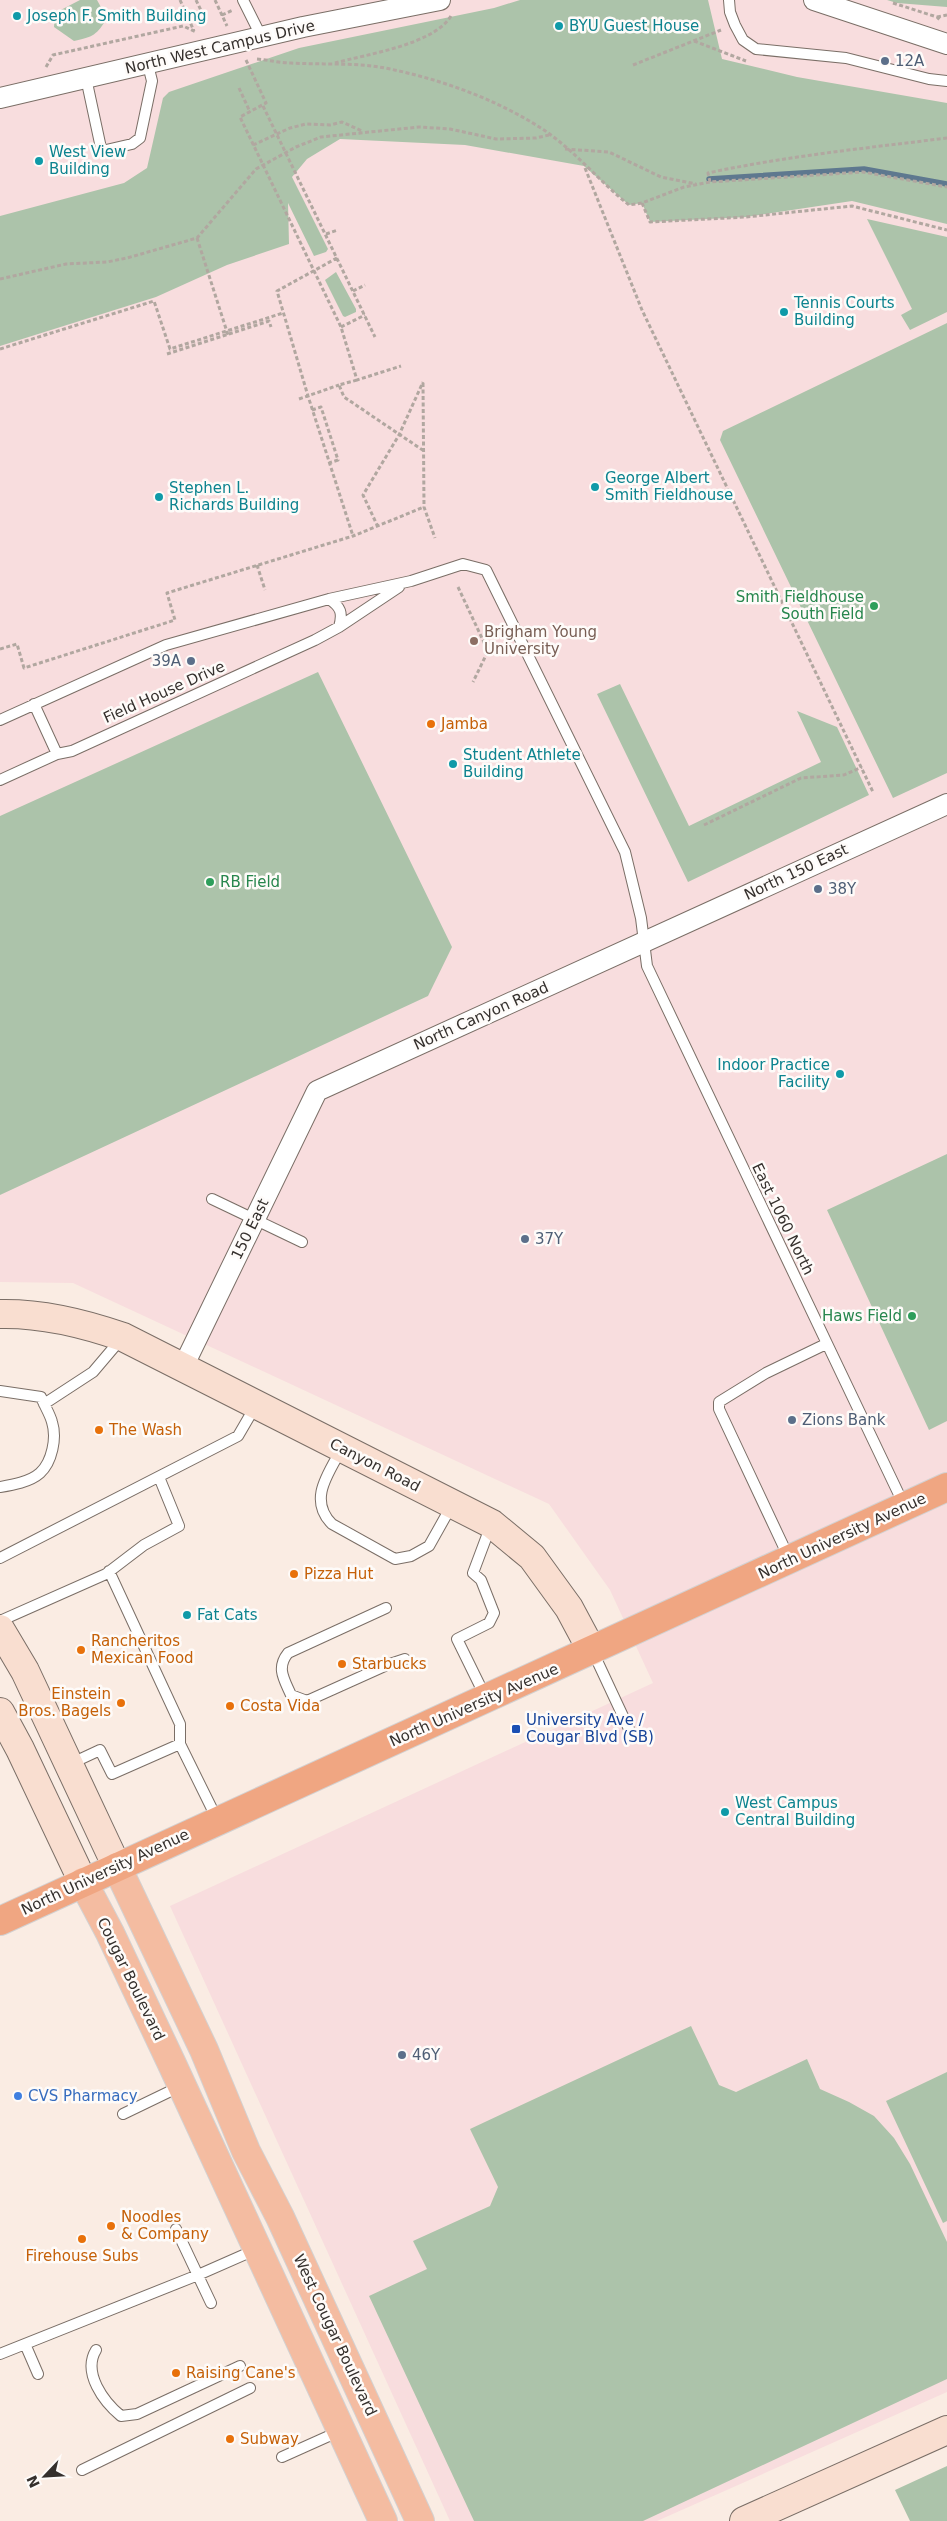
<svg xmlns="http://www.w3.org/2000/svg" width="947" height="2521" font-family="'DejaVu Sans',sans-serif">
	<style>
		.education { fill: #f8ddde }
		.green { fill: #acc3aa }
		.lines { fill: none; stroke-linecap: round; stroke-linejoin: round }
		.stream { stroke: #5e788f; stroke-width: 5.5 }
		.service-casing { stroke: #7a6e66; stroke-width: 12 }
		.minor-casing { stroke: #7a6e66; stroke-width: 22 }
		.secondary-casing { stroke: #7a6e66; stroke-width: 30 }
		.primary-casing { stroke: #d3d1d1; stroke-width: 30 }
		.trunk-casing { stroke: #d3d1d1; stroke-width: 30 }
		.path { stroke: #b1a7a0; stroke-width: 3; stroke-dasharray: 4 2.5; stroke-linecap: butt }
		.service { stroke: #fff; stroke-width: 10 }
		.minor { stroke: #fff; stroke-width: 20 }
		.secondary { stroke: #f9ded0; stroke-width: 28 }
		.primary { stroke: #f4bca1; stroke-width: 28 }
		.trunk { stroke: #f0a682; stroke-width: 28 }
		.path-bridge { stroke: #b1a7a0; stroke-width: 3; stroke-dasharray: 4 2.5; stroke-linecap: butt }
		.culture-dot { fill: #0f9aa8; stroke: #fefbf9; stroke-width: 2 }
		.service-dot { fill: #5c6f8a; stroke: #fefbf9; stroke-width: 2 }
		.leisure-dot { fill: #2e9e5b; stroke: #fefbf9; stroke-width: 2 }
		.education-dot { fill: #8d6e63; stroke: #fefbf9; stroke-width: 2 }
		.food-dot { fill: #e8710a; stroke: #fefbf9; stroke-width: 2 }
		.transit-dot { fill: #1a4fb4; stroke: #fefbf9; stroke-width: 2 }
		.shop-dot { fill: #3f7fe0; stroke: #fefbf9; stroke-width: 2 }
		.labels { text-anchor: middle; stroke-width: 5; stroke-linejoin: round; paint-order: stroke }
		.culture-label { font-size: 15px; fill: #0d838f; stroke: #fefbf9; text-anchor: start }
		.street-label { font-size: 15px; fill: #35302d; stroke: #fefbf9 }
		.service-label { font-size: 15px; fill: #4e5e75; stroke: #fefbf9; text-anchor: start }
		.leisure-label { font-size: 15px; fill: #27864d; stroke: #fefbf9; text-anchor: end }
		.education-label { font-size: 15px; fill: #785e54; stroke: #fefbf9; text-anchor: start }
		.food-label { font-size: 15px; fill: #c56008; stroke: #fefbf9; text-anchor: start }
		.transit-label { font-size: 15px; fill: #164399; stroke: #fefbf9; text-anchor: start }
		.shop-label { font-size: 15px; fill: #366cbe; stroke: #fefbf9; text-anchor: start }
	</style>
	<rect width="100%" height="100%" fill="#faece3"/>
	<path class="education" d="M0,0H947V2392L657,2521H450L170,1906L653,1683L610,1590L549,1504L73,1283L0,1282Z"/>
	<path class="green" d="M80,0H97L107,18C97,35 93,37 74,41L54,27L55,13Z
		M520,0H708L722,59L797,77L947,103V224L852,201L746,217L650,222L642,203L629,205L584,166L465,145L340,139L307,159L292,177L328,249L326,252L314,256L288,203L289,244L227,265L156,297L0,346V216L124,183L147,168L163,98L169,92L299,48L494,8Z
		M887,0H947V7L897,3Z
		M867,219L947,237V312L910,330L901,315L912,309Z
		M336,272L356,309V312L345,317L343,316L325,280Z
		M947,323V773L893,798L720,440L723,431Z
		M318,672L452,947L428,996L0,1195V816Z
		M620,684L689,826L821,762L797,711L837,727L869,795L688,882L597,694Z
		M947,1154V1421L929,1430L827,1210Z
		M691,2026L719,2085L736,2092L807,2059L820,2089L849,2102L874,2116L894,2138L910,2164L947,2242V2379L643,2521H474L369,2296L427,2269L413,2241L490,2206L498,2187L470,2129Z
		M947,2072V2221L943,2223L886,2101Z
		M947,2466V2521H910L895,2490Z"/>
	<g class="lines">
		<path class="stream" d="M709,179L864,169L947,184"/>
		<defs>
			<path id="service" d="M243,0L262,38
				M729,0L730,12L735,25L743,40L756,49L846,58L929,79L947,81
				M86,78L101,148L106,150L132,144L140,138L152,81L148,65
				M329,599C341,607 343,613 339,627
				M34,704L57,754
				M0,720L166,645L329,599L411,581L463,564L486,570L625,852L641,918L647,966L904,1505
				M0,780L57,754L72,751L315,640L339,627L399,587
				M212,1199L302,1242
				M0,1391L41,1397C44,1405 50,1414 52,1422C57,1438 52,1462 40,1473C30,1482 12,1485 0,1487
				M44,1404L93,1372L121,1339
				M341,1450C328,1474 308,1500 332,1524L395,1559L411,1556L429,1546L452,1505
				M0,1558L238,1436L256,1405
				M789,1558L719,1409V1402L766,1373L826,1344
				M109,1571L180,1724V1744
				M386,1608L288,1653C276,1668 284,1679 291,1695L307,1701L387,1665L405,1659
				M0,1621L106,1574L144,1545L179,1526L159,1477
				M593,1652L629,1729
				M485,1696L457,1639L489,1623L494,1613L481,1580L473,1573L491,1525
				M70,1764L100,1750L112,1774L180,1744L218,1821
				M123,2114L181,2086
				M176,2229L211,2303
				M25,2344L38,2374
				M96,2350C82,2373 104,2402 121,2416L137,2414L240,2366
				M0,2354L198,2275L257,2249
				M282,2457L340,2431
				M82,2470L250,2388"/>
			<path id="minor" d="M814,0L947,44
				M0,98L303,27L440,0
				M183,1367L317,1091L947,804"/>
			<path id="secondary" d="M0,1314C42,1313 83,1323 123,1337L492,1524L532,1557L569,1608L592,1651
				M0,1629L25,1671L117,1867
				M0,1712L20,1749L83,1882
				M744,2521L947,2430"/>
			<path id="primary" d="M117,1867L204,2050L246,2151L280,2217L420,2521
				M83,1882L110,1933L171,2062L383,2521"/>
			<path id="trunk" d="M0,1921L947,1487"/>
		</defs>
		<use href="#service" class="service-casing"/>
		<use href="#minor" class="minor-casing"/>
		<use href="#secondary" class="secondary-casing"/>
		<use href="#primary" class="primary-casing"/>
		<use href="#trunk" class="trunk-casing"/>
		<path class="path" d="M180,0L194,31
			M196,0L207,23
			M215,0L227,26
			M893,3L937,17L941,21
			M222,15L233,10
			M937,17L947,15
			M694,41L746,61
			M257,59C269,60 280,63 291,63C324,65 357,62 390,69C443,80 498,100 544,130C575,151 600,182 629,205L642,203L684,187L710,182L863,172L947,187
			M246,60L266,103L240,117L341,327L357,380L401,366
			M335,63C367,54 433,45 451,16
			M633,65L721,30
			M46,67L53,55L183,26L196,32
			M239,88L250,112
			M263,106L375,337
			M253,145L290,128L306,124L330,125L342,122L362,131
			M565,149L609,152L661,177L696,184
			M585,168L642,310L873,792
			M710,182L708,173C787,156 867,148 947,138
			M642,203L650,222L746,217L852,206L947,230
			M326,234L338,230
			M337,258L277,291L308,396L353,536
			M0,279L66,264L107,262L127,258L197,238L256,169L296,147L321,137L419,127L450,129L496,139L536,138L549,135
			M353,291L365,285
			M341,327L365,315
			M0,349L154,301L170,349L283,313
			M167,354L269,321L271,327
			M357,380L339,385L344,397L424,451
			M423,383L424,507L435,538
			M299,399L339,385
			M312,410L321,407L338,460L329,463
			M378,527L363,495L399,435L423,382
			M257,565L265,590
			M458,587L488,651L473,682
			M0,649L17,644L24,668L175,620L167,593L353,536L424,507
			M704,825L801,778L844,775L862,767"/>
		<use href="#service" class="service"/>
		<use href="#minor" class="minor"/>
		<use href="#secondary" class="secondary"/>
		<use href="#primary" class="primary"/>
		<use href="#trunk" class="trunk"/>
		<path class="path-bridge" d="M197,238L228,335"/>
	</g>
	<g class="culture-dot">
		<circle cx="17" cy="16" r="5"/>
		<circle cx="559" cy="26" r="5"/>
		<circle cx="39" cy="161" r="5"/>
		<circle cx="784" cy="312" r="5"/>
		<circle cx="595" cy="487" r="5"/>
		<circle cx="159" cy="497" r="5"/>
		<circle cx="453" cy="764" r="5"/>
		<circle cx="840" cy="1074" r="5"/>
		<circle cx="187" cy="1615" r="5"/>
		<circle cx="725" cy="1812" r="5"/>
	</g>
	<g class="service-dot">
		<circle cx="885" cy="61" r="5"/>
		<circle cx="191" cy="661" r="5"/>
		<circle cx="818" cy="889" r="5"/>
		<circle cx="525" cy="1239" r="5"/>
		<circle cx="792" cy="1420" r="5"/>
		<circle cx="402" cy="2055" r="5"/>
	</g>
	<g class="leisure-dot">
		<circle cx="874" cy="606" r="5"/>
		<circle cx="210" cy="882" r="5"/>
		<circle cx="912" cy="1316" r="5"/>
	</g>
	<circle class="education-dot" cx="474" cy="641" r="5"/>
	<g class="food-dot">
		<circle cx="431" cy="724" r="5"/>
		<circle cx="99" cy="1430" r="5"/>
		<circle cx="294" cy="1574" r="5"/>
		<circle cx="81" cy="1650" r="5"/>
		<circle cx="342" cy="1664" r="5"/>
		<circle cx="121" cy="1703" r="5"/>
		<circle cx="230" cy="1706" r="5"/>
		<circle cx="111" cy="2226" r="5"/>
		<circle cx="82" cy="2239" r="5"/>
		<circle cx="176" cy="2373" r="5"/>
		<circle cx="230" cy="2439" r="5"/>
	</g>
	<rect class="transit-dot" x="511" y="1724" width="10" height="10" rx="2.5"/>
	<circle class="shop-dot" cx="18" cy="2096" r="5"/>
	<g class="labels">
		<g class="culture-label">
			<text x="27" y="21">Joseph F. Smith Building</text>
			<text x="569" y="31">BYU Guest House</text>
			<text x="49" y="157">West View<tspan x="49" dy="17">Building</tspan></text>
			<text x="794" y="308">Tennis Courts<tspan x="794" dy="17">Building</tspan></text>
			<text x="605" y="483">George Albert<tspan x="605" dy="17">Smith Fieldhouse</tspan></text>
			<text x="169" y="493">Stephen L.<tspan x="169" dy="17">Richards Building</tspan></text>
			<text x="463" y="760">Student Athlete<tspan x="463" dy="17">Building</tspan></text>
			<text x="830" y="1070" text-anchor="end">Indoor Practice<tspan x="830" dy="17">Facility</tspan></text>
			<text x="197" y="1620">Fat Cats</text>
			<text x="735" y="1808">West Campus<tspan x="735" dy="17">Central Building</tspan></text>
		</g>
		<g class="street-label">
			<text transform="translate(220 47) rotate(-13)" y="5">North West Campus Drive</text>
			<text transform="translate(164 692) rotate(-24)" y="5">Field House Drive</text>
			<text transform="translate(796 872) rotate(-25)" y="5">North 150 East</text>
			<text transform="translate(481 1016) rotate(-24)" y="5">North Canyon Road</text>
			<text transform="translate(783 1219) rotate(64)" y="5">East 1060 North</text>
			<text transform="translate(250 1229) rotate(-64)" y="5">150 East</text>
			<text transform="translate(375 1465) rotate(27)" y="5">Canyon Road</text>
			<text transform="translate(842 1536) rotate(-25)" y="5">North University Avenue</text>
			<text transform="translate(474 1705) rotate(-24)" y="5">North University Avenue</text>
			<text transform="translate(105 1872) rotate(-25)" y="5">North University Avenue</text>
			<text transform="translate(131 1979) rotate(64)" y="5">Cougar Boulevard</text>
			<text transform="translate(335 2335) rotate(65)" y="5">West Cougar Boulevard</text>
		</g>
		<g class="service-label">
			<text x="895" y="66">12A</text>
			<text x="181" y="666" text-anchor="end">39A</text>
			<text x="828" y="894">38Y</text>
			<text x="535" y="1244">37Y</text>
			<text x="802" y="1425">Zions Bank</text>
			<text x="412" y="2060">46Y</text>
		</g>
		<g class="leisure-label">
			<text x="864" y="602">Smith Fieldhouse<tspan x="864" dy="17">South Field</tspan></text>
			<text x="220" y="887" text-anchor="start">RB Field</text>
			<text x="902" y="1321">Haws Field</text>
		</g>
		<g class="education-label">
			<text x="484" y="637">Brigham Young<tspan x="484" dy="17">University</tspan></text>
		</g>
		<g class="food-label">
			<text x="441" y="729">Jamba</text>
			<text x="109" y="1435">The Wash</text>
			<text x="304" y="1579">Pizza Hut</text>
			<text x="91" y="1646">Rancheritos<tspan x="91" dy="17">Mexican Food</tspan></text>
			<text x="352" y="1669">Starbucks</text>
			<text x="111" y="1699" text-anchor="end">Einstein<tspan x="111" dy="17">Bros. Bagels</tspan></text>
			<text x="240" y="1711">Costa Vida</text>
			<text x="121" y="2222">Noodles<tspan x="121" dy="17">&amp; Company</tspan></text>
			<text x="82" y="2261" text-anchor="middle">Firehouse Subs</text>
			<text x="186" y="2378">Raising Cane's</text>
			<text x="240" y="2444">Subway</text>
		</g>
		<g class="transit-label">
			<text x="526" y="1725">University Ave /<tspan x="526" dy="17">Cougar Blvd (SB)</tspan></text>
		</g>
		<g class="shop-label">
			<text x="28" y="2101">CVS Pharmacy</text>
		</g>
	</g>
	<g transform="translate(45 2476) rotate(245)" stroke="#fefbf9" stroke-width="4" paint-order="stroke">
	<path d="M0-4L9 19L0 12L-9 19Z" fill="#35302d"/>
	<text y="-8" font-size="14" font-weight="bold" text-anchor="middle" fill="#35302d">N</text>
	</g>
</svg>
